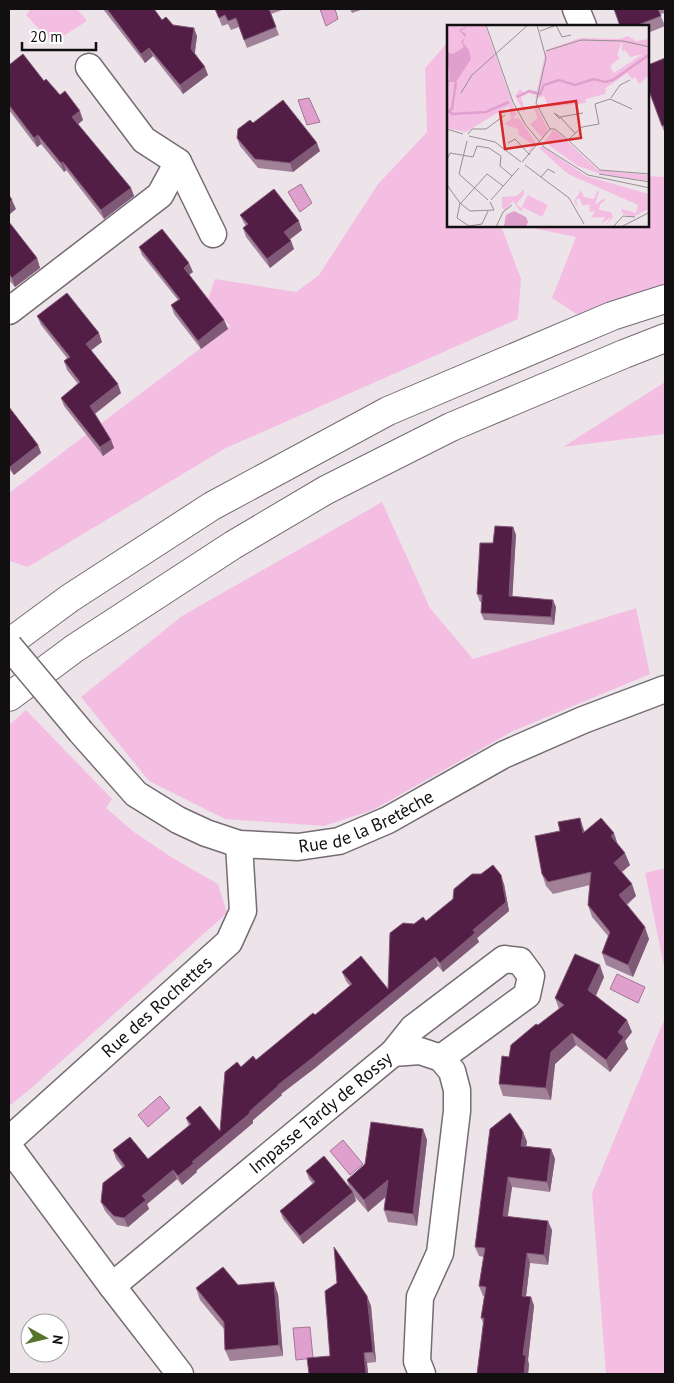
<svg xmlns="http://www.w3.org/2000/svg" width="674" height="1383" font-family="'PT Sans',sans-serif">
	<style>
		.green { fill: #f4bee3 }
		.water { fill: #e0a0cd; stroke: #a27495 }
		.lines { fill: none; stroke-linecap: round; stroke-linejoin: round }
		.minor-casing { stroke: #746c72; stroke-width: 29 }
		.trunk-casing { stroke: #746c72; stroke-width: 30 }
		.minor { stroke: #fff; stroke-width: 26 }
		.trunk { stroke: #fff; stroke-width: 28 }
		.minor-bridge-casing { stroke: #746c72; stroke-width: 29; stroke-linecap: butt }
		.minor-bridge { stroke: #fff; stroke-width: 26 }
		.wall { fill: #a08198 }
		.shaded-wall { fill: #805976 }
		.building { fill: #521e45; stroke: #805976 }
		.labels { text-anchor: middle; stroke-width: 5; stroke-linejoin: round; paint-order: stroke }
		.street-label { font-size: 18px; fill: #120f11; stroke: #fff }
		.inset-river { fill: none; stroke: #e0a0cd; stroke-width: 2.5 }
		.inset-road { fill: none; stroke: #958f93; stroke-width: 1 }
		.view { fill: #d62828; fill-opacity: 0.15; stroke: #d62828; stroke-width: 2.5 }
		.inset-edge { fill: none; stroke: #120f11; stroke-width: 2.5 }
	</style>
	<rect width="100%" height="100%" fill="#ede4ea"/>
	<path class="green" d="M31,9H77L87,21L52,43L26,15Z
		M448,42V226H501L521,279L518,319L226,448L28,567L9,561V493L230,326L207,302L215,279L296,292L319,275L378,184L427,132L425,68Z
		M648,176L665,177V284L578,315L552,298L576,237L523,226H648Z
		M665,382V434L563,447Z
		M382,502L430,608L473,659L636,608L650,674L513,731L373,810L324,826L225,819L149,781L81,697L182,616Z
		M26,710L112,799L106,808L134,832L171,857L218,884L227,913L28,1091L9,1106V725Z
		M665,868V971L645,873Z
		M665,1018V1374H606L592,1193Z"/>
	<path class="water" d="M320,9H335L338,19L326,26Z
		M309,98L320,122L307,125L298,100Z
		M301,184L312,203L300,212L288,192Z
		M617,974L645,987L638,1003L610,989Z
		M160,1096L170,1108L148,1127L138,1115Z
		M343,1140L363,1164L350,1175L330,1151Z
		M310,1327L313,1358L296,1360L293,1328Z"/>
	<g class="lines">
		<defs>
			<g id="minor">
				<path d="M576,9L583,26"/>
				<path d="M178,162L213,234"/>
				<path d="M9,311L160,195L178,162L144,140L89,67"/>
				<path id="s1" d="M81,732L136,794L178,820L206,833L239,844L298,847L339,841L388,820L503,755L583,720L665,689"/>
				<path d="M393,1053L413,1028L504,959L520,961L531,976L527,995L441,1058"/>
				<path id="s2" d="M9,1140L229,942L243,911L239,844"/>
				<path d="M9,1147L112,1286L180,1374"/>
				<path id="s3" d="M112,1286L393,1053L420,1051L441,1058L452,1071L457,1090V1111L440,1253L420,1297L417,1361L422,1374"/>
			</g>
			<path id="trunk" d="M9,643L70,598L212,506L388,411L612,316L665,299
				M9,697L75,648L233,545L326,490L451,427L624,354L665,338"/>
		</defs>
		<use href="#minor" class="minor-casing"/>
		<use href="#trunk" class="trunk-casing"/>
		<use href="#minor" class="minor"/>
		<use href="#trunk" class="trunk"/>
		<defs>
			<path id="minor-bridge" d="M9,646L81,732"/>
		</defs>
		<use href="#minor-bridge" class="minor-bridge-casing"/>
		<use href="#minor-bridge" class="minor-bridge"/>
	</g>
	<path class="wall" d="M103,9H154L162,20L197,36L195,53L208,75L183,94L153,56L145,63Z
		M215,9H285L271,14L279,35L247,48L239,27L231,30L228,24L222,26Z
		M350,9H364L352,13Z
		M614,9H663L665,13L660,14L665,26L648,33V26H620Z
		M665,58V134L648,88Z
		M9,65L44,81L60,95L83,120L78,124L131,188L134,196L104,219L66,170L64,172L41,144L37,147L9,110Z
		M253,123L320,151L293,172L258,168L240,146L237,138Z
		M240,215L302,230L290,239L294,249L270,268L246,237L243,228L246,226L244,223Z
		M9,222L37,258L40,268L15,287L9,280Z
		M139,247L193,272L189,275L224,320L228,329L201,349L174,314L171,305L178,300L142,255Z
		M37,316L102,342L91,350L121,393L95,414L111,440L114,448L103,456L64,406L61,398L78,384L67,370L64,361L67,358L41,325Z
		M9,407L38,445L41,453L14,475L9,469Z
		M513,527L516,535L512,596L556,607L554,625L484,620L481,613L482,602H480L477,594L493,543Z
		M584,832L618,845L630,865L622,872L636,896L627,905L649,939L633,977L606,965L602,953L608,936L592,917L588,905L590,885L553,894L546,886L542,874Z
		M504,884L509,911L477,938L479,942L443,972L438,966L315,1068L281,1094L282,1095L253,1120V1123L196,1171L197,1172L182,1185L177,1179L147,1204L149,1209L128,1227L117,1225L105,1211L101,1202L123,1168L116,1159L113,1150L148,1159L189,1126L186,1118L220,1131L241,1067L256,1060L315,1015L350,986L346,981L342,972L388,989L414,924L426,921Z
		M604,977L596,995L632,1032L625,1041L628,1049L610,1072L576,1045L555,1064L551,1100L503,1096L499,1084L509,1057L538,1025L559,1009L555,998Z
		M423,1129L427,1140L417,1226L388,1222L384,1210L386,1197L368,1212L355,1197L356,1201L303,1244L283,1219L280,1211L313,1184L309,1179L306,1171L349,1187L347,1180Z
		M523,1132L527,1142L526,1146L551,1149L555,1159L550,1192L512,1187L508,1216L552,1230L548,1265L530,1263L526,1296L531,1297L534,1306L528,1360L529,1365L528,1374H477L484,1325L481,1318L484,1296H483L479,1286L484,1257L479,1256L475,1247Z
		M238,1285L278,1294L283,1356L230,1361L225,1350L224,1329L200,1300L196,1288Z
		M367,1296L371,1306L376,1362L367,1363L368,1374H309L330,1356Z"/>
	<path class="shaded-wall" d="M194,28L197,36L194,57L191,49Z
		M149,48L153,56L145,63L141,54Z
		M205,67L208,75L183,94L180,85Z
		M80,111L83,120L76,126L72,117Z
		M38,135L41,144L37,147L34,138Z
		M317,143L320,151L293,172L290,163Z
		M63,162L66,170L64,172L61,163Z
		M131,188L134,196L104,219L101,210Z
		M12,200L16,209L9,215V203Z
		M299,221L302,230L288,241L284,232Z
		M291,241L294,249L270,268L267,259Z
		M37,258L40,268L15,287L12,278Z
		M189,263L193,272L187,276L184,268Z
		M224,320L228,329L201,349L198,341Z
		M99,333L102,342L89,352L86,344Z
		M118,384L121,393L93,415L90,406Z
		M111,440L114,448L103,456L100,447Z
		M38,445L41,453L14,475L10,467Z
		M513,527L516,535L512,604L509,596Z
		M553,600L556,607L554,625L551,617Z
		M580,818L584,830L587,845L583,833Z
		M614,833L618,845L611,836Z
		M625,853L630,865L618,875L614,863Z
		M501,875L504,884L509,911L477,938L479,942L443,972L440,963L473,930Z
		M632,884L636,896L623,907L619,895Z
		M645,927L649,939L633,977L628,965Z
		M435,957L438,966L315,1068L281,1094L282,1095L253,1120V1123L196,1171L197,1172L182,1185L178,1176L192,1162L278,1085Z
		M600,965L604,977L593,1002L588,990Z
		M627,1020L632,1032L625,1041L628,1049L610,1072L606,1060L618,1032Z
		M572,1033L576,1045L555,1064L551,1100L546,1088L551,1052Z
		M423,1129L427,1140L417,1226L413,1214Z
		M523,1132L527,1142L525,1155L521,1146Z
		M551,1149L555,1159L550,1192L547,1182Z
		M173,1170L177,1179L147,1204L149,1209L128,1227L124,1218L142,1196Z
		M508,1177L512,1187L506,1226L503,1216Z
		M388,1180L392,1191L368,1212L364,1200Z
		M353,1192L356,1201L303,1244L300,1236Z
		M548,1221L552,1230L548,1265L544,1255Z
		M527,1253L530,1263L525,1305L522,1296Z
		M274,1282L278,1294L283,1356L279,1345Z
		M367,1296L371,1306L376,1362L373,1352Z
		M531,1297L534,1306L528,1360L529,1365L528,1374H524L523,1355Z
		M364,1353L367,1363L368,1374H366Z"/>
	<path class="building" d="M107,9H154L162,20L166,17L173,25L194,28L191,49L205,67L180,85L149,48L141,54Z
		M215,9H269L276,27L244,40L236,18L228,21L225,15L219,18Z
		M614,9H658L661,16L635,26H620Z
		M23,54L44,81L46,79L60,95L65,91L80,111L72,117L131,188L101,210L63,162L61,163L38,135L34,138L9,105V65Z
		M665,58V125L662,126L648,88V65Z
		M283,100L317,143L290,163L255,159L237,138L238,129L250,120L253,123Z
		M274,189L299,221L284,232L291,241L267,259L243,228L248,224L240,215Z
		M9,195L12,200L9,203Z
		M9,222L37,258L12,278L9,274Z
		M162,229L189,263L184,268L224,320L198,341L171,305L180,299L139,247Z
		M67,293L99,333L86,344L118,384L90,406L111,440L100,447L61,398L80,382L64,361L70,357L37,316Z
		M9,407L38,445L10,467L9,464Z
		M495,526L513,527L509,596L553,600L551,617L481,613L482,595L477,594L480,543H493Z
		M580,818L583,833L601,818L614,833L611,836L625,853L614,863L632,884L619,895L645,927L628,965L602,953L610,932L588,905L591,872L548,882L542,874L535,836L560,831L558,822Z
		M493,865L501,875L506,902L473,930L475,933L440,963L435,957L311,1059L278,1085V1086L250,1111L249,1114L192,1162L194,1163L178,1176L173,1170L142,1196L146,1200L124,1218L114,1216L101,1202L103,1183L125,1166L113,1150L130,1137L148,1159L191,1124L186,1118L200,1106L220,1131L225,1072L237,1062L241,1067L253,1056L256,1060L313,1013L315,1015L352,984L342,972L361,956L388,989L390,933L403,923L414,924L423,917L426,921L453,899L454,889L472,874H481Z
		M575,954L600,965L588,990L627,1020L618,1032L624,1037L606,1060L572,1033L551,1052L546,1088L499,1084L502,1056L509,1057L511,1045L536,1024L538,1025L564,1005L555,998Z
		M510,1113L523,1132L521,1146L551,1149L547,1182L508,1177L503,1216L548,1221L544,1255L527,1253L522,1296L531,1297L523,1355H526L524,1374H477L484,1318H481L486,1287L479,1286L485,1248L475,1247L490,1129Z
		M371,1122L423,1129L413,1214L384,1210L388,1180L364,1200L347,1180L365,1164Z
		M324,1156L353,1192L300,1236L280,1211L315,1182L306,1171Z
		M334,1247L367,1296L373,1352L364,1353L366,1374H309L307,1358L330,1356L325,1291L337,1283Z
		M223,1267L238,1285L274,1282L279,1345L225,1350L224,1322L196,1288Z"/>
	<g class="labels">
		<g class="street-label">
			<text dy="6" stroke="none"><textPath href="#s1" startOffset="330">Rue de la Bretèche</textPath></text>
			<text dy="6" stroke="none"><textPath href="#s2" startOffset="199">Rue des Rochettes</textPath></text>
			<text dy="6" stroke="none"><textPath href="#s3" startOffset="271">Impasse Tardy de Rossy</textPath></text>
		</g>
	</g>
	<g transform="translate(447 25)">
		<rect width="202" height="202" fill="#ede4ea"/>
		<path d="M0,0H38L70,91H67V94L72,93L89,118L83,127L81,126L86,120L72,110L71,104L57,99L64,94L62,81L19,107L0,103ZM181,11L189,16L202,14V50L192,59L188,52L185,54L180,48L159,63L158,69L139,74V78L101,82L97,71L88,74L99,25L133,13L172,14ZM175,17V27L178,25L183,32L196,29L167,48L163,41L173,33L170,30ZM73,64L77,68L90,65L88,70L82,68L74,72L79,90L68,71ZM90,83L101,105L96,114L83,99L91,93L87,84ZM107,104L151,145L202,150V156L154,149L131,141L97,117ZM95,121L139,151L202,169V184L185,192L177,189L174,187L175,184L189,188L191,180L121,149L92,123ZM77,164V170L69,179L74,183L81,170L101,180L95,192L75,182L76,186L72,185L66,176L58,185L55,183V172L70,171ZM134,165L137,172L147,174L150,166L152,167L148,180L157,173L158,176L153,179L152,185L164,187L166,192L158,202L164,192L154,199L158,192L144,193L148,186L143,187L142,179L136,181L132,173L129,175L131,183L127,176Z" fill="#f4bee3" fill-rule="evenodd"/>
		<path d="M22,0L14,6L19,9L16,18L22,25L24,34L9,57H0L3,54L0,27L6,29L17,22L14,17L18,12L12,5ZM67,186L79,192L81,197L79,202L57,201L59,190Z" fill="#e0a0cd"/>
		<path class="inset-river" d="M70,72L82,66L93,69L97,60L112,55L128,60L147,54L158,57L166,55L203,29M2,86L5,89L39,87L62,77M0,87L5,84L9,57"/>
		<path class="inset-road" d="M39,0L66,77L78,99L97,122L141,150L203,163M109,0L115,12L124,10M93,6L110,0M99,26L134,15L176,16L203,22M14,68L25,50L81,0M164,73L173,60L183,55M113,92L107,88L113,94M0,104L16,109M103,104H108L121,115L135,102L152,99L148,79L163,74L185,84M128,108L113,92L136,88M21,109L25,104H39L58,90M22,111L48,117L74,137M121,115L153,145L203,149M20,116L12,149L41,175M61,118L68,114L83,130M0,135L3,128L26,132L30,121L42,123L54,131L53,141L65,151M75,137L103,104L89,78L99,33L90,0M78,140L122,173L137,199M152,149L203,157M94,152L101,144L108,148M0,160L13,178L23,186L47,185L43,177M44,175L72,143M13,178L10,193L22,201L35,199L41,186M14,178L40,149L56,161M49,202L56,187L65,180M166,202L176,191L188,192M174,202L203,187"/>
		<path class="view" d="M129,76L134,113L58,124L53,87Z"/>
		<rect width="202" height="202" class="inset-edge"/>
	</g>
	<rect width="674" height="1383" fill="none" stroke="#120f11" stroke-width="20"/>
	<g transform="translate(45 1338) rotate(98)"><circle r="24" fill="#ffffff" stroke="#a09fa0"/>
	<path d="M0-4L9 19L0 12L-9 19Z" fill="#57752a"/>
	<text y="-8" font-size="14" font-weight="bold" text-anchor="middle" fill="#120f11">N</text>
	</g>
	<path d="M22 42v8h74v-8" fill="none" stroke="#120f11" stroke-width="2.5"/>
	<text x="30" y="42" font-size="15" fill="#120f11" stroke="#ffffff" stroke-width="4" paint-order="stroke">20 m</text>
</svg>
